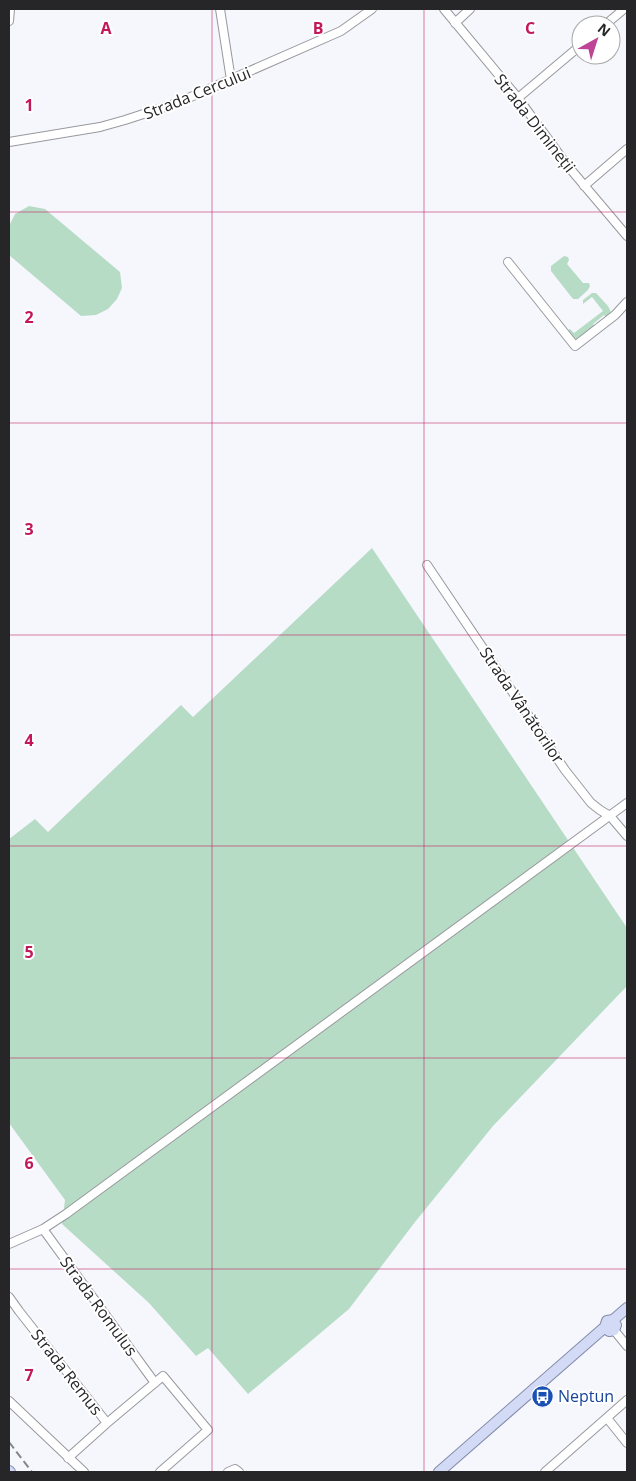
<svg xmlns="http://www.w3.org/2000/svg" width="636" height="1481" font-family="'Open Sans',sans-serif">
	<style>
		.green { fill: #b7dcc6 }
		.lines { fill: none; stroke-linecap: round; stroke-linejoin: round }
		.minor-casing { stroke: #98999f; stroke-width: 10 }
		.major-casing { stroke: #838baa; stroke-width: 12 }
		.minor { stroke: #fff; stroke-width: 8 }
		.major { stroke: #d3daf6; stroke-width: 10 }
		.rail { stroke: #85868a; stroke-width: 2; stroke-dasharray: 8 4; stroke-linecap: butt }
		.grid { fill: none; stroke: #c2185b; stroke-width: 1; stroke-opacity: 0.55 }
		.labels { text-anchor: middle; stroke-width: 4; stroke-linejoin: round; paint-order: stroke }
		.street-label { font-size: 16px; fill: #262628; stroke: #fff }
		.transit-label { font-size: 16px; fill: #164399; stroke: #fff; text-anchor: start }
		.grid-label { font-size: 16px; text-anchor: middle; font-weight: bold; fill: #c2185b; stroke: #fff; stroke-width: 4; stroke-linejoin: round; paint-order: stroke }
	</style>
	<rect width="100%" height="100%" fill="#f6f7fd"/>
	<path class="green" d="M29,206L45,209L120,272L122,288L117,299L108,309L96,315L81,316L9,255V226L15,214Z
		M564,256L568,257L569,260L567,264L583,283H589L590,286L588,290L578,299H573L551,271V266Z
		M592,293H596L608,306L612,314L608,320L604,315L593,324L595,327L578,340L574,338L568,330L570,329L574,333L603,311L592,297L583,304V300Z
		M372,548L627,928V986L493,1126L415,1222L349,1309L248,1394L208,1348L196,1356L149,1303L62,1224L65,1200L9,1123V839L35,819L48,832L181,705L193,717Z"/>
	<g class="lines">
		<defs>
			<path id="minor" d="M220,9L231,80
				M444,9L518,98L567,165L627,236
				M9,21L10,9
				M455,23L470,9
				M605,25L624,9
				M518,98L581,45
				M9,142L100,127L125,120L177,103L341,31L372,9
				M584,186L627,149
				M508,262L575,346L615,315L627,302
				M427,565L565,770L591,803L600,810L610,816L627,836
				M43,1229L155,1383
				M9,1244L43,1229L66,1214L627,803
				M9,1297L19,1311L107,1423
				M614,1330L627,1346
				M9,1401L84,1472
				M607,1418L627,1443
				M68,1458L107,1423L163,1376L208,1430L160,1472
				M228,1472L235,1469L239,1472
				M545,1472L627,1400"/>
			<path id="major" d="M613,1320L616,1325L614,1330L609,1331L605,1327L607,1321L613,1320L627,1308
				M9,1471L10,1472
				M439,1472L605,1327"/>
		</defs>
		<use href="#minor" class="minor-casing"/>
		<use href="#major" class="major-casing"/>
		<use href="#minor" class="minor"/>
		<use href="#major" class="major"/>
		<path class="rail" d="M9,1442L32,1472"/>
	</g>
	<path class="grid" d="M212,9V1472M424,9V1472M9,212H627M9,423H627M9,635H627M9,846H627M9,1058H627M9,1269H627"/>
	<defs>
		<symbol id="bus-disc" viewBox="-11 -11 22 22"><circle r="9.5" fill="#1a4fb4" stroke="#fff"/><path d="M-5-6H5V4H4V6H2V4H-2V6H-4V4H-5ZM-3.5-4V0h7V-4ZM-3.5 1.2v1.5H-2V1.2ZM2 1.2v1.5H3.5V1.2Z" fill="#fff"/></symbol>
	</defs>
	<g fill-rule="evenodd">
		<use href="#bus-disc" x="530" y="1384" width="25" height="25"/>
	</g>
	<g class="labels">
		<g class="street-label">
			<text transform="translate(197 93) rotate(-22)" y="6">Strada Cercului</text>
			<text transform="translate(535 123) rotate(52)" y="6">Strada Dimineții</text>
			<text transform="translate(522 705) rotate(56)" y="6">Strada Vânătorilor</text>
			<text transform="translate(99 1306) rotate(54)" y="6">Strada Romulus</text>
			<text transform="translate(67 1372) rotate(52)" y="6">Strada Remus</text>
		</g>
		<g class="transit-label">
			<text x="558" y="1402">Neptun</text>
		</g>
	</g>
	<g class="grid-label">
		<text x="106" y="34">A</text>
		<text x="318" y="34">B</text>
		<text x="530" y="34">C</text>
		<text x="29" y="111">1</text>
		<text x="29" y="323">2</text>
		<text x="29" y="535">3</text>
		<text x="29" y="746">4</text>
		<text x="29" y="958">5</text>
		<text x="29" y="1169">6</text>
		<text x="29" y="1381">7</text>
	</g>
	<rect width="636" height="1481" fill="none" stroke="#262628" stroke-width="20"/>
	<g transform="translate(596 40) rotate(39)"><circle r="24" fill="#ffffff" stroke="#a8a8a9"/>
	<path d="M0-4L9 19L0 12L-9 19Z" fill="#be4496"/>
	<text y="-8" font-size="14" font-weight="bold" text-anchor="middle" fill="#262628">N</text>
	</g>
</svg>
